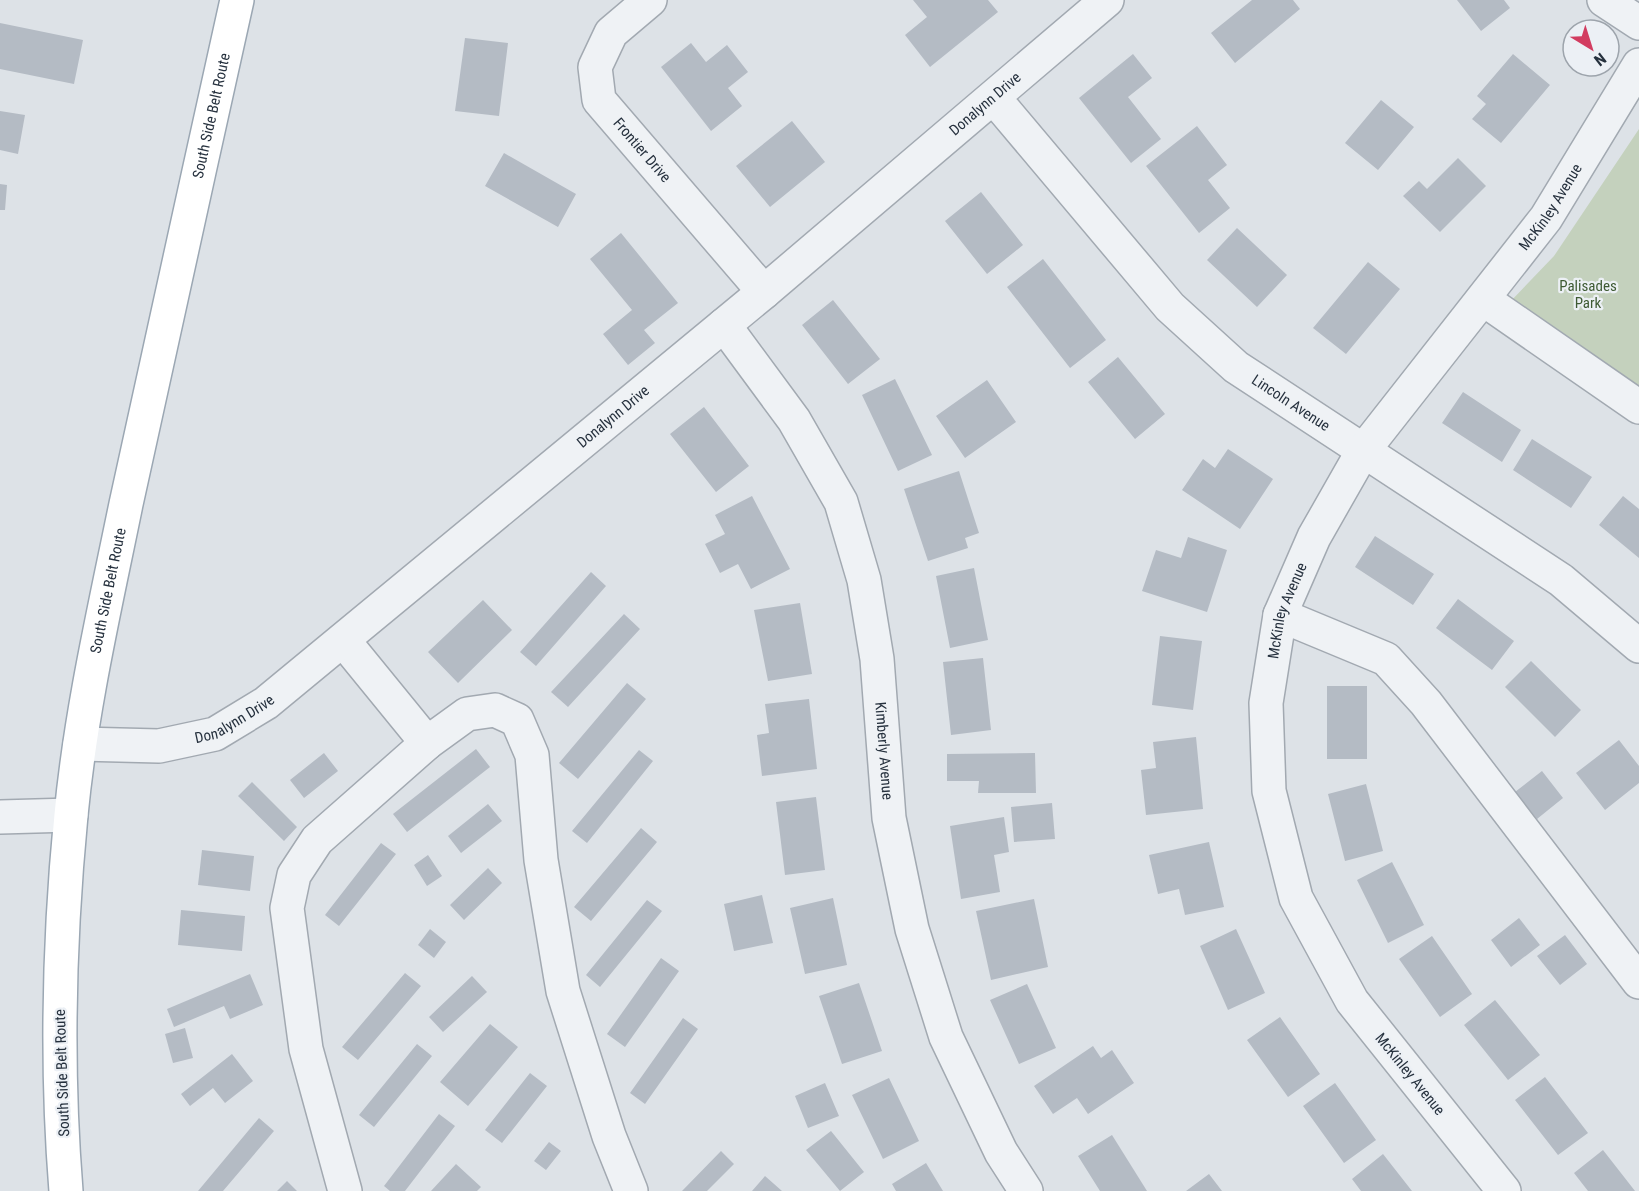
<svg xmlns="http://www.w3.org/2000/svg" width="1639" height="1191" font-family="'Roboto Condensed',sans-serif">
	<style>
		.green { fill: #c4d1bd }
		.building { fill: #b4bbc4 }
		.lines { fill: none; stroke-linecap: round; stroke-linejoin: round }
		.minor-casing { stroke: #a2a9b1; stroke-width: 36 }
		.major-casing { stroke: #9ba7b3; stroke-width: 36 }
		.minor { stroke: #eff2f5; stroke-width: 33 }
		.major { stroke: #fff; stroke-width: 33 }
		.labels { text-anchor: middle; stroke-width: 4.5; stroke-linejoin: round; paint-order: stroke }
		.street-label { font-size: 15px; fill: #26313e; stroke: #ecf0f5 }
		.park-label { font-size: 15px; fill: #3e5a33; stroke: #ecf0f5 }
	</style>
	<rect width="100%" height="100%" fill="#dde2e7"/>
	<path class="green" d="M1639,129V392L1510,302L1554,256Z"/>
	<path class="building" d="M913,0H988L998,12L930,67L905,35L927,17Z
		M1252,0H1293L1300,9L1235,63L1211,33Z
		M1457,0H1504L1510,8L1481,31Z
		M0,23L83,40L74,84L0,69Z
		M465,38L508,43L499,116L455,111Z
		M691,43L706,62L727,45L748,72L728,88L742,106L711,131L661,67Z
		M1133,54L1152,78L1128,97L1161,139L1131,163L1079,98Z
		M1513,54L1550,85L1501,143L1472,119L1486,104L1477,96Z
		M1381,100L1414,127L1378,170L1345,143Z
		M0,111L25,115L18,154L0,150Z
		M792,121L825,162L770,207L736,166Z
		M1197,126L1227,165L1208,180L1230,208L1199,233L1146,166Z
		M504,153L576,194L558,227L485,186Z
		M1458,158L1486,186L1440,232L1403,196L1419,181L1427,189Z
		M0,184L7,185L5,210H0Z
		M981,192L1023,245L987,274L945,221Z
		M1237,228L1287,275L1257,307L1207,260Z
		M621,233L678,303L644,330L655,343L628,365L603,334L632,310L590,259Z
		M1043,259L1106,340L1070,368L1007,287Z
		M1368,262L1400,289L1346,354L1313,328Z
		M833,300L880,359L848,384L802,325Z
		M1118,357L1165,414L1135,439L1088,382Z
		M895,379L932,455L898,471L862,395Z
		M987,380L1016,422L965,458L936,416Z
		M1463,392L1521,430L1502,462L1442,423Z
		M704,407L749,466L716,492L670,434Z
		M1532,439L1592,477L1571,508L1513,470Z
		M1228,449L1273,479L1240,529L1182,490L1203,459L1215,468Z
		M959,471L979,533L965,538L968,548L928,561L904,489Z
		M752,496L790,569L751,589L738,564L720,573L705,544L725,534L715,515Z
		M1623,496L1639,509V558L1599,525Z
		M1375,536L1434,574L1413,605L1355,567Z
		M1188,537L1227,550L1207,612L1142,591L1156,550L1181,558Z
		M974,568L988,640L950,648L936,576Z
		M591,572L606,586L536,666L520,652Z
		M1458,599L1514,641L1492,670L1436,628Z
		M483,600L512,630L458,683L428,652Z
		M800,603L812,674L768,681L754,610Z
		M624,614L640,629L568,707L551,692Z
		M1160,636L1202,641L1193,710L1152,705Z
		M983,658L991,730L951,735L943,662Z
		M1531,661L1581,710L1555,737L1505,687Z
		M627,683L646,699L578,779L559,763Z
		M1327,686H1367V759H1327Z
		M809,699L817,769L762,776L757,735L769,733L765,704Z
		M1196,737L1203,809L1146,815L1141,770L1156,768L1153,742Z
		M1619,740L1639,766V783L1605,810L1576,773Z
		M476,749L490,767L407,832L393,814Z
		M639,750L653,761L587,843L572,831Z
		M324,753L338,771L304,798L290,780Z
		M1035,753L1036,793H978L979,781H947V754Z
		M1542,771L1563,798L1537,819L1515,792Z
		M252,782L297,827L284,841L238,796Z
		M1366,784L1383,851L1345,861L1328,794Z
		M816,797L825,870L785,875L776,802Z
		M1052,803L1055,839L1014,842L1011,807Z
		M488,804L502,821L461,853L448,836Z
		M1004,817L1009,852L994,855L1000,892L961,899L950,826Z
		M641,828L657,842L591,921L574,907Z
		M1209,842L1224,907L1185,915L1179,889L1158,894L1149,855Z
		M381,843L396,854L339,926L325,915Z
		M202,850L254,856L250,891L198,885Z
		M428,855L442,876L427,886L414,865Z
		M1392,862L1424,925L1388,943L1357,880Z
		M488,868L502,883L464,920L450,905Z
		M762,895L773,943L734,951L724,904Z
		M833,898L847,965L805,974L790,908Z
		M1034,899L1048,967L991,980L976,911Z
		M647,900L662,911L600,987L586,975Z
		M181,910L245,916L242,951L178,945Z
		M1519,918L1540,945L1511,967L1491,940Z
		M430,929L446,942L434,958L418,945Z
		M1236,929L1265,993L1228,1010L1200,946Z
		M1565,935L1587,964L1560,985L1537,956Z
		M1432,936L1472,994L1440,1017L1399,959Z
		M661,958L679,971L625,1047L607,1034Z
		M405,973L421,986L358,1060L342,1047Z
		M250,974L263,1005L230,1019L224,1006L174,1027L167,1009Z
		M472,976L487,992L443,1032L429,1017Z
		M859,983L882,1051L842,1064L819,996Z
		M1027,984L1056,1048L1019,1064L990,1000Z
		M1495,1000L1540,1055L1508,1080L1464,1025Z
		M1280,1017L1320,1074L1288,1097L1247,1040Z
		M683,1018L698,1029L645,1104L630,1093Z
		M490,1024L518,1047L468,1106L440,1082Z
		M185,1028L193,1058L173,1063L165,1034Z
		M417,1044L432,1056L374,1127L359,1115Z
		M1093,1046L1101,1058L1112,1050L1134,1083L1088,1114L1077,1098L1053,1114L1034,1086Z
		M232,1054L253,1081L225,1103L213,1088L190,1106L181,1094Z
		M530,1073L547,1086L502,1143L485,1130Z
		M1545,1077L1588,1133L1558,1155L1515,1100Z
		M889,1078L919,1141L883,1159L852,1095Z
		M825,1083L839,1116L808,1128L795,1096Z
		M1335,1083L1376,1140L1344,1163L1303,1106Z
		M439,1114L455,1126L405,1191H390L384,1186Z
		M259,1118L274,1131L223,1191H198Z
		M831,1131L864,1172L840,1191L806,1150Z
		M1112,1135L1147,1191H1100L1078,1156Z
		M549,1142L561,1151L546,1170L534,1161Z
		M1603,1150L1635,1191H1588L1574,1173Z
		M721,1151L734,1164L707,1191H682Z
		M1383,1154L1412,1191H1361L1352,1179Z
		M926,1163L943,1191H896L892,1184Z
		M456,1164L481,1187L477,1191H431Z
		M1209,1174L1222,1191H1186Z
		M765,1176L782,1191H752Z
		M287,1181L297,1191H277Z"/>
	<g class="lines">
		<defs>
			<g id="minor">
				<path id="s1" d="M650,0L611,33L595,67L599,100L764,292"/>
				<path d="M1604,0L1639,23"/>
				<path id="s2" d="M994,98L1170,307L1236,367L1561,580L1639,646"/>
				<path d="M1483,299L1639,407"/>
				<path id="s3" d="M724,325L794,420L841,502L864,580L877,659L889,818L912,929L946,1037L1001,1152L1026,1191"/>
				<path d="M1280,615L1386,659L1426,703L1639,982"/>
				<path d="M343,640L427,743"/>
				<path id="s4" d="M80,744L159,746L215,734L266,703L764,292L1107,0"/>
				<path d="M0,817L71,815"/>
				<path d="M345,1191L306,1049L287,908L294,875L317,840L427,743L467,714L495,710L517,720L532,755L541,860L563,991L609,1136L631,1191"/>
				<path id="s5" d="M1504,1191L1352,1001L1296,898L1269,791L1266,703L1280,615L1314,537L1363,451L1546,218L1639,65"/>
			</g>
			<g id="major">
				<path id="s6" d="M66,1191C56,1067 59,939 71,815C81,710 105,607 126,504C162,336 200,168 237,0"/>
			</g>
		</defs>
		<use href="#minor" class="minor-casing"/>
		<use href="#major" class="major-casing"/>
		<use href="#minor" class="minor"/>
		<use href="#major" class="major"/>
	</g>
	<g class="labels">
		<g class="street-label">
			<text dy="5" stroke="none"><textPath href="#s4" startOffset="1132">Donalynn Drive</textPath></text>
			<text dy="5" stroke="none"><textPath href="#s6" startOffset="1090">South Side Belt Route</textPath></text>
			<text dy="5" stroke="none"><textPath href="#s1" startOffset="188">Frontier Drive</textPath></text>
			<text dy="5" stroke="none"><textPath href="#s5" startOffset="1140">McKinley Avenue</textPath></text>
			<text dy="5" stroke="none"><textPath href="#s2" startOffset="428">Lincoln Avenue</textPath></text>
			<text dy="5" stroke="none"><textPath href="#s4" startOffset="646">Donalynn Drive</textPath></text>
			<text dy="5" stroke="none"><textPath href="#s6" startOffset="604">South Side Belt Route</textPath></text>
			<text dy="5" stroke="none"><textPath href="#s5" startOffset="654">McKinley Avenue</textPath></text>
			<text dy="5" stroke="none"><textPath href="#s4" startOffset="160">Donalynn Drive</textPath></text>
			<text dy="5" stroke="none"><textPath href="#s3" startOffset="466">Kimberly Avenue</textPath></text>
			<text transform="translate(62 1073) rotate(-92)" y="5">South Side Belt Route</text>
			<text transform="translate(1410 1074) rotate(51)" y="5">McKinley Avenue</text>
		</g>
		<g class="park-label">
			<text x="1588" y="291">Palisades<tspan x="1588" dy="17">Park</tspan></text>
		</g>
	</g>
	<g transform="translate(1591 48) rotate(142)"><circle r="28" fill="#ecf0f5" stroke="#9da4ac" stroke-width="1.5"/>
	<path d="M0-4.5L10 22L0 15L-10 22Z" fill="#d23c60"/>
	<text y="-9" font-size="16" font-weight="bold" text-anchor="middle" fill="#26313e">N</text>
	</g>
</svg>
